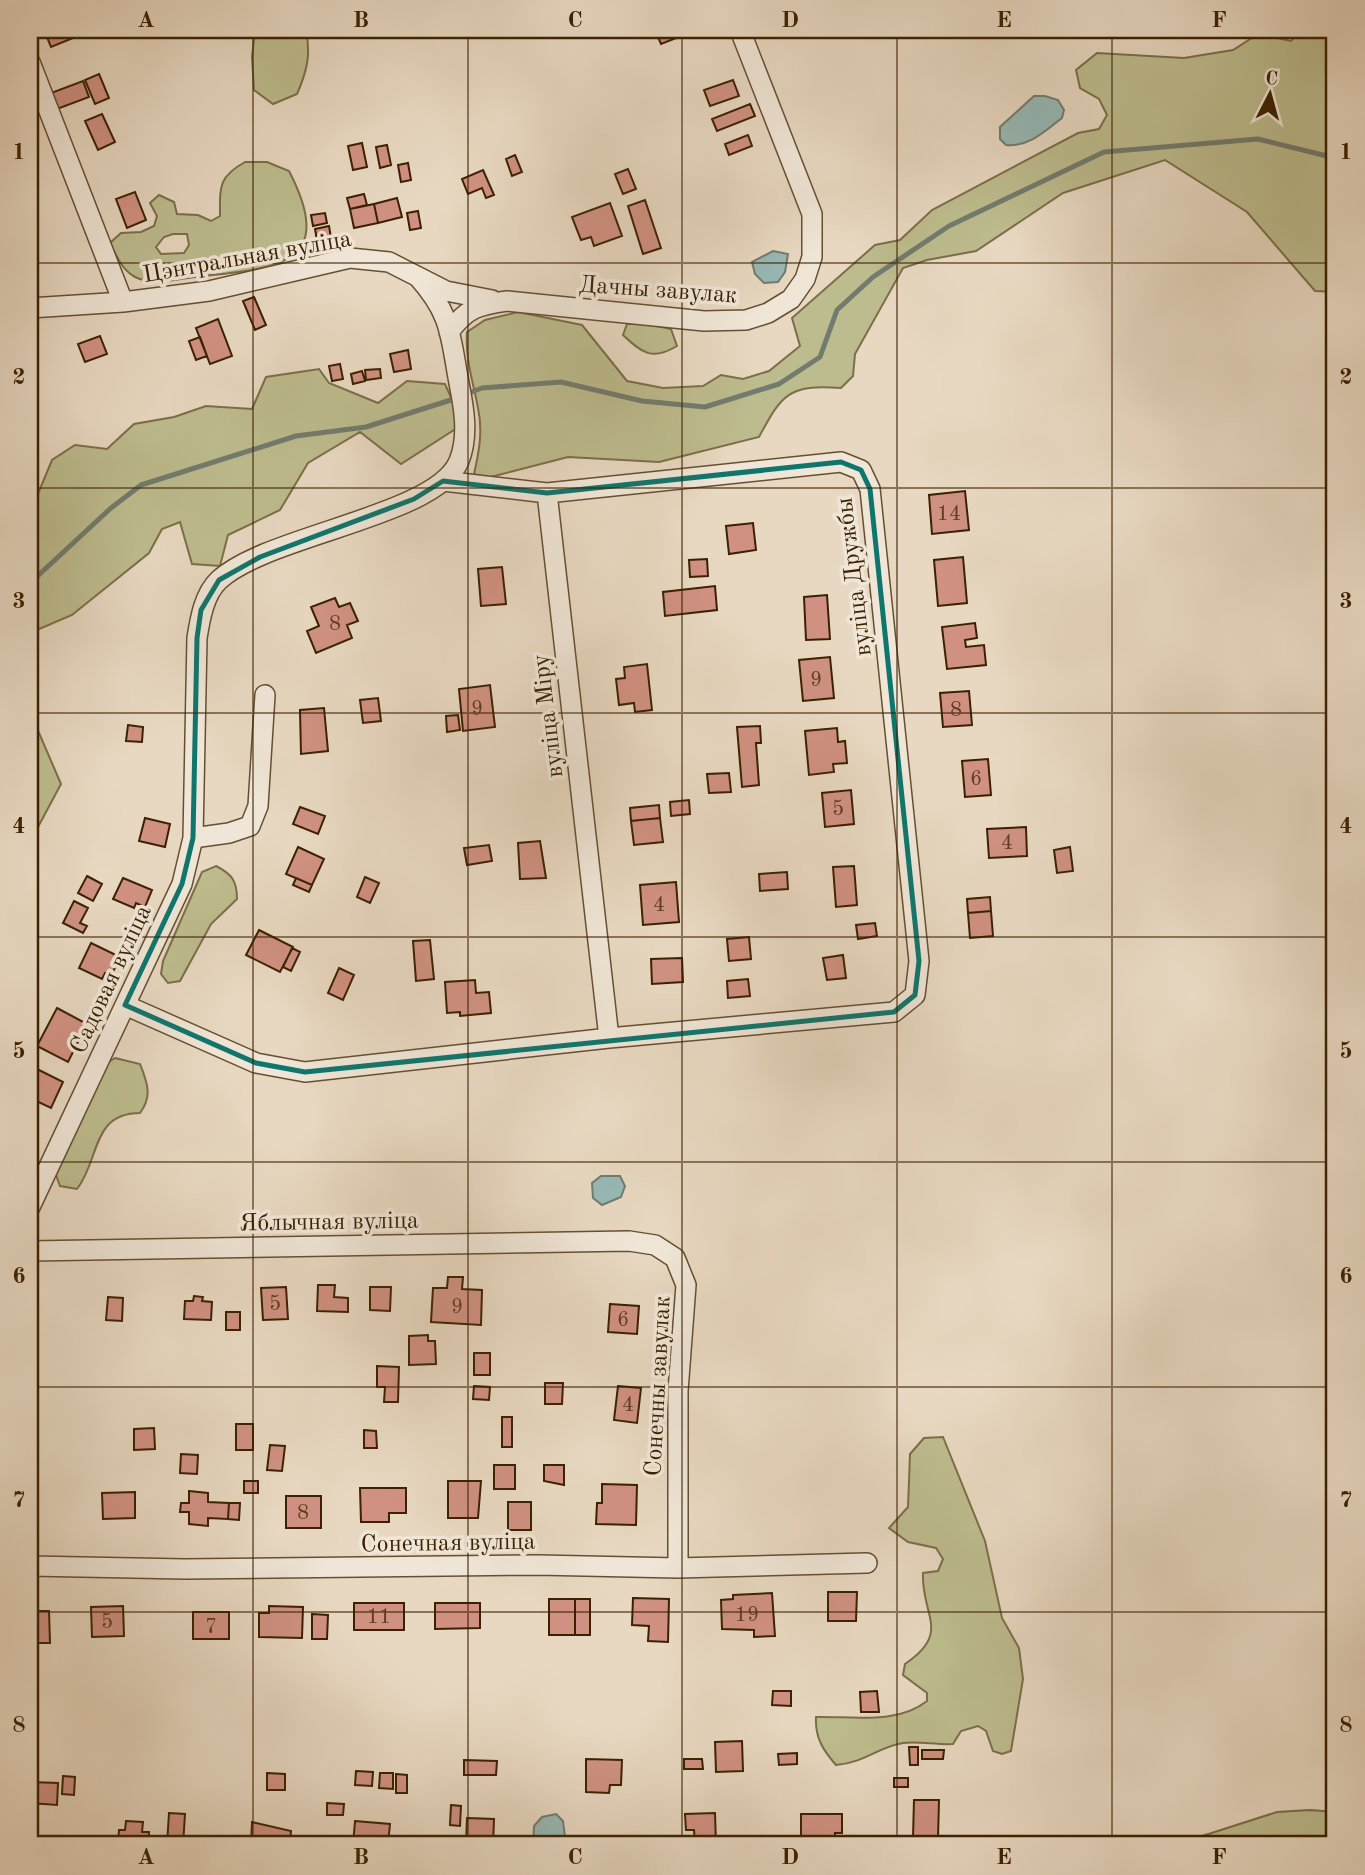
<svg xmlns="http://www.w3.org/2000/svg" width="1365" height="1875" font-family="'Old Standard TT',serif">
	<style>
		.green { fill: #bdbc8e; stroke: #7c6e48; stroke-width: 2; fill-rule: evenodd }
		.water { fill: #97b9b6; stroke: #727c6e; stroke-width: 2 }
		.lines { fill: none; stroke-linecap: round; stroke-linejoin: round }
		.stream { stroke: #727c6e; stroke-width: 5 }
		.building { fill: #d09182; stroke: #3b2101; stroke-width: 2 }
		.minor-casing { stroke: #664f31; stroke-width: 22 }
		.minor { stroke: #f0e6d7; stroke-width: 19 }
		.marked { fill: none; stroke: #0f766e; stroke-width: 5; stroke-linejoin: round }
		.grid { fill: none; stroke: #3b2101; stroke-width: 2; stroke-opacity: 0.55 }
		.labels { text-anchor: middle; stroke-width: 7; stroke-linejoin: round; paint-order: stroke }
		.number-label { font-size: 21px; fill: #603d21 }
		.street-label { font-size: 24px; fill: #3b2101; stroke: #f0e6d7 }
		.neatline { fill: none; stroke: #3b2101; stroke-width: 2.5 }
		.grid-label { font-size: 23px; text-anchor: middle; font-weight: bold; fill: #3b2101 }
	</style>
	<rect width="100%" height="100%" fill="#e8d8c1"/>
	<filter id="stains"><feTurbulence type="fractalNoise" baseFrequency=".00286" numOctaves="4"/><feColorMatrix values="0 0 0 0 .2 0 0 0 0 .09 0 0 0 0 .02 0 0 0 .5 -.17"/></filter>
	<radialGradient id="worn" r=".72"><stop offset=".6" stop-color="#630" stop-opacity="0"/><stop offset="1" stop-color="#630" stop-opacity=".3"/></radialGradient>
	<path class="green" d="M255,30H306C311,55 307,71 297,94L273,104L254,90L252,57Z
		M1302,30H1335V292L1315,291L1247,212L1165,160L1063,193L976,251L927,260L903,268L855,354L853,376L841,388C789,384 782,394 759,437L659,462L568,457L487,478L474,474C479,452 483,431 478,408C473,381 465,359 467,332L485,320L518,312L582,325L627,381L663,388L703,386L721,375L743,379L769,371L800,346L792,318L875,245L900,240L932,210L1078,133L1099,129L1107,115L1099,99L1080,88L1076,70L1097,53L1184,58L1233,50L1258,34L1291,41Z
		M245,162H267L289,171C337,264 279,268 203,276C180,278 155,287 135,277C122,270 116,255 110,243L121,233L141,232L154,226L157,216L150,203L159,195L174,202L177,214L198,215L211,221L220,216C220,187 218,177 245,162ZM173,234H187L189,245L184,253L161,254L156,247L164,237Z
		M643,323L671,329L677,346C652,361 642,353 623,335L627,324Z
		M319,369L329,383L378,403L407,381L445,384L457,411V428L401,464L360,432L308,463L280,510L228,535L220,566L192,564L180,522L162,529L149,553L72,615L30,633V513L52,460L75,445L107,449L134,424L174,417L206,406L252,409L266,377Z
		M30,712L61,784L30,842Z
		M216,866C232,874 237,881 237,899L211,924L180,981L168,983L161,974L163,961L202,872Z
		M115,1058L140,1064C147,1082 153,1096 140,1113C91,1113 100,1160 77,1189L60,1186L56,1175L99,1068Z
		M943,1437L985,1541L1002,1618L1019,1648L1023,1679L1011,1751L1002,1754L993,1751L986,1731L978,1726L961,1731L953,1744C936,1745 919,1741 903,1743C880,1746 864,1763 836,1765C823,1750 815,1738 816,1717C852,1716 897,1725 927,1701V1693L903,1675L905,1664C952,1632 921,1616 923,1573L938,1571L943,1559L936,1548L908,1542L889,1528L908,1507L910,1454L924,1438Z
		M1310,1810L1335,1812V1845H1174L1277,1812Z"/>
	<path class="water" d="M1034,96H1045L1058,100L1064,110L1062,118C1044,132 1029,147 1006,145L1000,139V127Z
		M773,251L788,254L785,272L778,282L764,283L755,274L752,262Z
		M601,1176H620L625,1186L621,1197L602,1205L593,1198L592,1183Z
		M556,1814L563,1821L566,1845H533L534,1826L542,1817Z"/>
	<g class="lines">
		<path class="stream" d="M466,394L482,388L561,382L642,401L705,407L779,384L820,357L837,310L873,277L949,226L1104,152L1258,139L1335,158
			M30,583L111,508L141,485L296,436L366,427L457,398"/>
	</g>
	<path class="building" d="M44,30H75L78,36L51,47Z
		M655,30H694V31L661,44Z
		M99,74L109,98L95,104L85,80Z
		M733,80L739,96L710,106L704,90Z
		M83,81L89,97L57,109L51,93Z
		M750,104L755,116L717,131L712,119Z
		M102,114L115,142L98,150L85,121Z
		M748,135L752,146L729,155L725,144Z
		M362,143L367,167L353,170L348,146Z
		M387,145L391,165L380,168L376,147Z
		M515,155L522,172L512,176L506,159Z
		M408,163L411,180L401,182L398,165Z
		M628,169L636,189L623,194L615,174Z
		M483,170L494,195L486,198L482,188L468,194L462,179Z
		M135,192L146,220L127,228L116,199Z
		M364,194L367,205L350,209L347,198Z
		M397,198L402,217L378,223L374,204Z
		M645,200L661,248L643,254L628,206Z
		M610,203L622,236L594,246L591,237L581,240L572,217Z
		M374,204L378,223L354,228L350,209Z
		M418,211L421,228L410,230L407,213Z
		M325,213L327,223L313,226L311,215Z
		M329,226L332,244L318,246L315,229Z
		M254,297L266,325L255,330L243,301Z
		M218,319L232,356L210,364L196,328Z
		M100,336L107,354L85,362L78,344Z
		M200,337L207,356L196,360L189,341Z
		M408,350L411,369L394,372L390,354Z
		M340,364L343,379L332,381L329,366Z
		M380,369L381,378L366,380L365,370Z
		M362,371L365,381L353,384L351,374Z
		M965,491L969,530L932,534L929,495Z
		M753,523L756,550L729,554L726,526Z
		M963,557L967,603L938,606L934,560Z
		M707,559L708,576L690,577L689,560Z
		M502,567L506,604L481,606L478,569Z
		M715,586L717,610L665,616L663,592Z
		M827,595L830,639L806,640L804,597Z
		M335,598L339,607L350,603L358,621L347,625L352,638L316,653L307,631L319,626L311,607Z
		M975,623L977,638L965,640L966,647L984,645L986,665L947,669L942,627Z
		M830,657L834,698L803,701L799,660Z
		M647,664L652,710L635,712L634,703L619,705L616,679L625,678L624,667Z
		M490,685L495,727L463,731L459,689Z
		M969,691L972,725L943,727L940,693Z
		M378,698L381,721L363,723L360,700Z
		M324,708L328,751L301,754L300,710Z
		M458,715L460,730L447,732L446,716Z
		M128,725L143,727L142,742L126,741Z
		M760,726L761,743H756L759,785L742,787L737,727Z
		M837,728L838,742L845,741L847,763L833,764L834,772L809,775L805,731Z
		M988,759L991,795L965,797L962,761Z
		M729,773L731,792L709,793L707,774Z
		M851,790L854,824L825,827L822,793Z
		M689,800L690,814L671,816L670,802Z
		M659,805L660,818L631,821L630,808Z
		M300,807L325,816L318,834L293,824Z
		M145,818L170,824L165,847L139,841Z
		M660,818L663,842L634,845L631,821Z
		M1026,827L1027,856L989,858L987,829Z
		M540,841L546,878L520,879L518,843Z
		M489,845L492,861L467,865L464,848Z
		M298,847L324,859L312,885L286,874Z
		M1070,847L1073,871L1057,873L1054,850Z
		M854,866L857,905L836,907L833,867Z
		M787,872L788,889L760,891L759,874Z
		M87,876L102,884L93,901L78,893Z
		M365,877L379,883L370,903L357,897Z
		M123,878L152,890L145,907L136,903L134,908L113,899Z
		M296,878L312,885L309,892L293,885Z
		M676,882L679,922L643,925L640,885Z
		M990,897L991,911L968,913L967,899Z
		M74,901L88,908L80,923L87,926L83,933L63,923Z
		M991,911L993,936L970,938L968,913Z
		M875,923L877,936L858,939L856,925Z
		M259,930L293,947L280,972L246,955Z
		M749,937L751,959L729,961L727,939Z
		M430,940L434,979L416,981L413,941Z
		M91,943L120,957L111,976L105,973L102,979L79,968Z
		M292,948L300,952L291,971L283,967Z
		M843,955L846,978L827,980L823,958Z
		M682,958L683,982L652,984L651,959Z
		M339,968L354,975L343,1000L328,993Z
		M748,979L750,996L728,998L727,981Z
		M475,980L476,993L489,992L491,1013L460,1016V1012L447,1013L445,982Z
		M57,1008L87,1024L68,1062L37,1046Z
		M35,1068L63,1082L51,1108L30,1098V1077Z
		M448,1277H463L462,1289L482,1290L481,1325L431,1322L433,1288H447Z
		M318,1285H335L334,1297L348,1298V1312L317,1311Z
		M286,1287L288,1319L263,1320L261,1288Z
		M370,1287H391L390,1311L370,1310Z
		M194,1296L203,1297L202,1301L212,1302L211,1320L184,1319L185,1301H193Z
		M108,1297L123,1298L122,1321L106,1320Z
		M610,1304L639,1306L637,1334L608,1332Z
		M226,1312H240V1330H226Z
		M428,1335V1341H435L436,1364L409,1365V1336Z
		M474,1353H490V1375H474Z
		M377,1366L399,1367L398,1402H384L385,1387H377Z
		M545,1383H563L562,1404H545Z
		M474,1386L490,1387L489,1400L473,1399Z
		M618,1386L641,1388L637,1423L614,1420Z
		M502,1417H512V1447H502Z
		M236,1424H253V1450H236Z
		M154,1428L155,1449L134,1450V1429Z
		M364,1430L376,1431L377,1448H364Z
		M270,1445L285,1446L282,1471L267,1470Z
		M181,1454L198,1455L197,1474L180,1473Z
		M494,1465H515V1489H494Z
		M544,1465H564V1485L544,1481Z
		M244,1481H258V1493H244Z
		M448,1481H481L478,1518H448Z
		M602,1484L637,1485L636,1525L596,1524L597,1503H602Z
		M360,1488H406V1513H389V1522H361Z
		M189,1491L208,1493V1502L229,1503L228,1519L208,1518V1526L189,1524V1512H180L181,1503H189Z
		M135,1492V1518L103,1519L102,1493Z
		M286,1496H321V1528H286Z
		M508,1502H531V1530H508Z
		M229,1503H240L239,1520L228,1519Z
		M828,1592H857L856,1621H828Z
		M772,1593L775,1636L754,1637V1630L722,1629L721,1600L733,1599V1595Z
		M633,1598L669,1599L668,1642L648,1641L649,1626L632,1625Z
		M549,1599H575V1635H549Z
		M575,1599H590V1635H575Z
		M354,1603H404V1630H354Z
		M435,1603H480V1628L435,1629Z
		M123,1606L124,1636L92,1637L91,1607Z
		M269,1606L303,1607L302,1638L259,1637V1613H269Z
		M30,1611H49L50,1643H30Z
		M193,1612H229V1639H193Z
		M312,1614L328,1615L327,1639H312Z
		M773,1691H791V1706L772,1705Z
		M877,1691L879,1712H861L860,1692Z
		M742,1741L743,1771L716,1772L715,1742Z
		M909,1747H918V1765H910Z
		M922,1750H944L943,1759H922Z
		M797,1753V1764L779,1765L778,1754Z
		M586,1759L622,1760L621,1785H610L609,1793L586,1792Z
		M684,1759H702L703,1769H684Z
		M464,1760L497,1761L496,1775H464Z
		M356,1771L373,1772L372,1786L355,1785Z
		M267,1773L285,1774V1790H267Z
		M380,1773H393V1789L379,1788Z
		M396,1774L407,1775V1793H396Z
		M63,1776L75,1777L74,1795L62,1794Z
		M894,1778H908V1787H894Z
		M30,1782L58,1783L57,1805L30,1803Z
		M914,1800H939L938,1839L913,1838Z
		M327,1803L344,1804L343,1815H327Z
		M451,1805L461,1806L460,1826L450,1825Z
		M169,1813L185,1814L183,1845H167Z
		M715,1813L716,1844H695L694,1830H686L685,1814Z
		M801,1814H842V1833H835V1844H801Z
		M467,1818L494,1819L493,1845H466Z
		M126,1821L143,1822L142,1832H149L148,1845H118L119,1830H125Z
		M355,1821L390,1824L388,1845H353Z
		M252,1822L291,1831L290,1845L251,1844Z"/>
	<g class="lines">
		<defs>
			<path id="minor" d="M30,62L123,302
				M30,308L123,302L209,291L350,258L389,262L446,291L492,300
				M449,332C467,308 478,305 507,301L704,321L746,320L768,313L791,299L805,279L812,257V214L740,30
				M443,481L547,493L609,1038
				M193,838L229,833L250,826L258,806L265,695
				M125,1005L256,1063L305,1072L609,1038L894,1012L915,995L919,961L870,489L861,470L841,462L547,493
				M30,1207L182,884L193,838L197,638C200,619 204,594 219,580C267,535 437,516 459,461C469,436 464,408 459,383C450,335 452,315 418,277
				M30,1251L629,1241L655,1245L675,1258L686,1285L678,1391V1568
				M30,1566L185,1569L538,1565L678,1568L867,1563"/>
		</defs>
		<use href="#minor" class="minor-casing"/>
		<use href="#minor" class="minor"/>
	</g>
	<path class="marked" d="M841,462L861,470L870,489L919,961L915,995L894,1012L305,1072L256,1063L125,1005L182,884L193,838L197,638L201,610L219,580L260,557L414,499L443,481L547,493Z"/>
	<path class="grid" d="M253,30V1845M468,30V1845M682,30V1845M897,30V1845M1112,30V1845M30,263H1335M30,488H1335M30,713H1335M30,937H1335M30,1162H1335M30,1387H1335M30,1612H1335"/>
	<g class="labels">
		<g class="number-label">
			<text x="949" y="520">14</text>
			<text x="335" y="630">8</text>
			<text x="816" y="686">9</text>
			<text x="477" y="715">9</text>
			<text x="956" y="716">8</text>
			<text x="976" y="785">6</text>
			<text x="838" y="815">5</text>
			<text x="1007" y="849">4</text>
			<text x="659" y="911">4</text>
			<text x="275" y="1310">5</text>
			<text x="457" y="1313">9</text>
			<text x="623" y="1326">6</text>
			<text x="628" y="1411">4</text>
			<text x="303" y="1519">8</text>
			<text x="747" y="1621">19</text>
			<text x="379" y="1623">11</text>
			<text x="107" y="1628">5</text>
			<text x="211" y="1633">7</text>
		</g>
		<g class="street-label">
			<text transform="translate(247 256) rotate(-10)" y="8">Цэнтральная вуліца</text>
			<text transform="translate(658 289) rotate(4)" y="8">Дачны завулак</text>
			<text transform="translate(853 577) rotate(-97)" y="8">вуліца Дружбы</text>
			<text transform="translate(547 716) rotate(-97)" y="8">вуліца Міру</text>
			<text transform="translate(110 979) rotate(-65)" y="8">Садовая вуліца</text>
			<text transform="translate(329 1221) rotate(-1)" y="8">Яблычная вуліца</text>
			<text transform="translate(657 1386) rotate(-87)" y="8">Сонечны завулак</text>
			<text transform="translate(448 1542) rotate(-1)" y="8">Сонечная вуліца</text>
		</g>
	</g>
	<rect width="1365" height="1875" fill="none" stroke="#e8d8c1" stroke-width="77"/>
	<g transform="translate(1270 94) rotate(6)" stroke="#f0e6d7" stroke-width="5" paint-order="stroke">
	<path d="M0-5L12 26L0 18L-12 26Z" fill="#3b2101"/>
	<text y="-10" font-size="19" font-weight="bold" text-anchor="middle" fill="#3b2101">С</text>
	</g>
	<rect x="38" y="38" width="1288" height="1798" class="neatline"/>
	<g class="grid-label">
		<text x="146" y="27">A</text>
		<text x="361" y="27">B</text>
		<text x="575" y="27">C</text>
		<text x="790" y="27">D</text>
		<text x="1004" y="27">E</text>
		<text x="1219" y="27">F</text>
		<text x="19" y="159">1</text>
		<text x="1346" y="159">1</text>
		<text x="19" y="384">2</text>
		<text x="1346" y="384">2</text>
		<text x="19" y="608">3</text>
		<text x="1346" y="608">3</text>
		<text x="19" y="833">4</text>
		<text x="1346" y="833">4</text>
		<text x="19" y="1058">5</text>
		<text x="1346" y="1058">5</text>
		<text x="19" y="1283">6</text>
		<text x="1346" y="1283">6</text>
		<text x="19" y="1507">7</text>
		<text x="1346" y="1507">7</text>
		<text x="19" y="1732">8</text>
		<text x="1346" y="1732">8</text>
		<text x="146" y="1864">A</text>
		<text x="361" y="1864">B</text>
		<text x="575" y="1864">C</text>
		<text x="790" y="1864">D</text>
		<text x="1004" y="1864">E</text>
		<text x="1219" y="1864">F</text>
	</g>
	<rect width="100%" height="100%" filter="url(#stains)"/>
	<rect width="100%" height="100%" fill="url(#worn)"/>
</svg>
